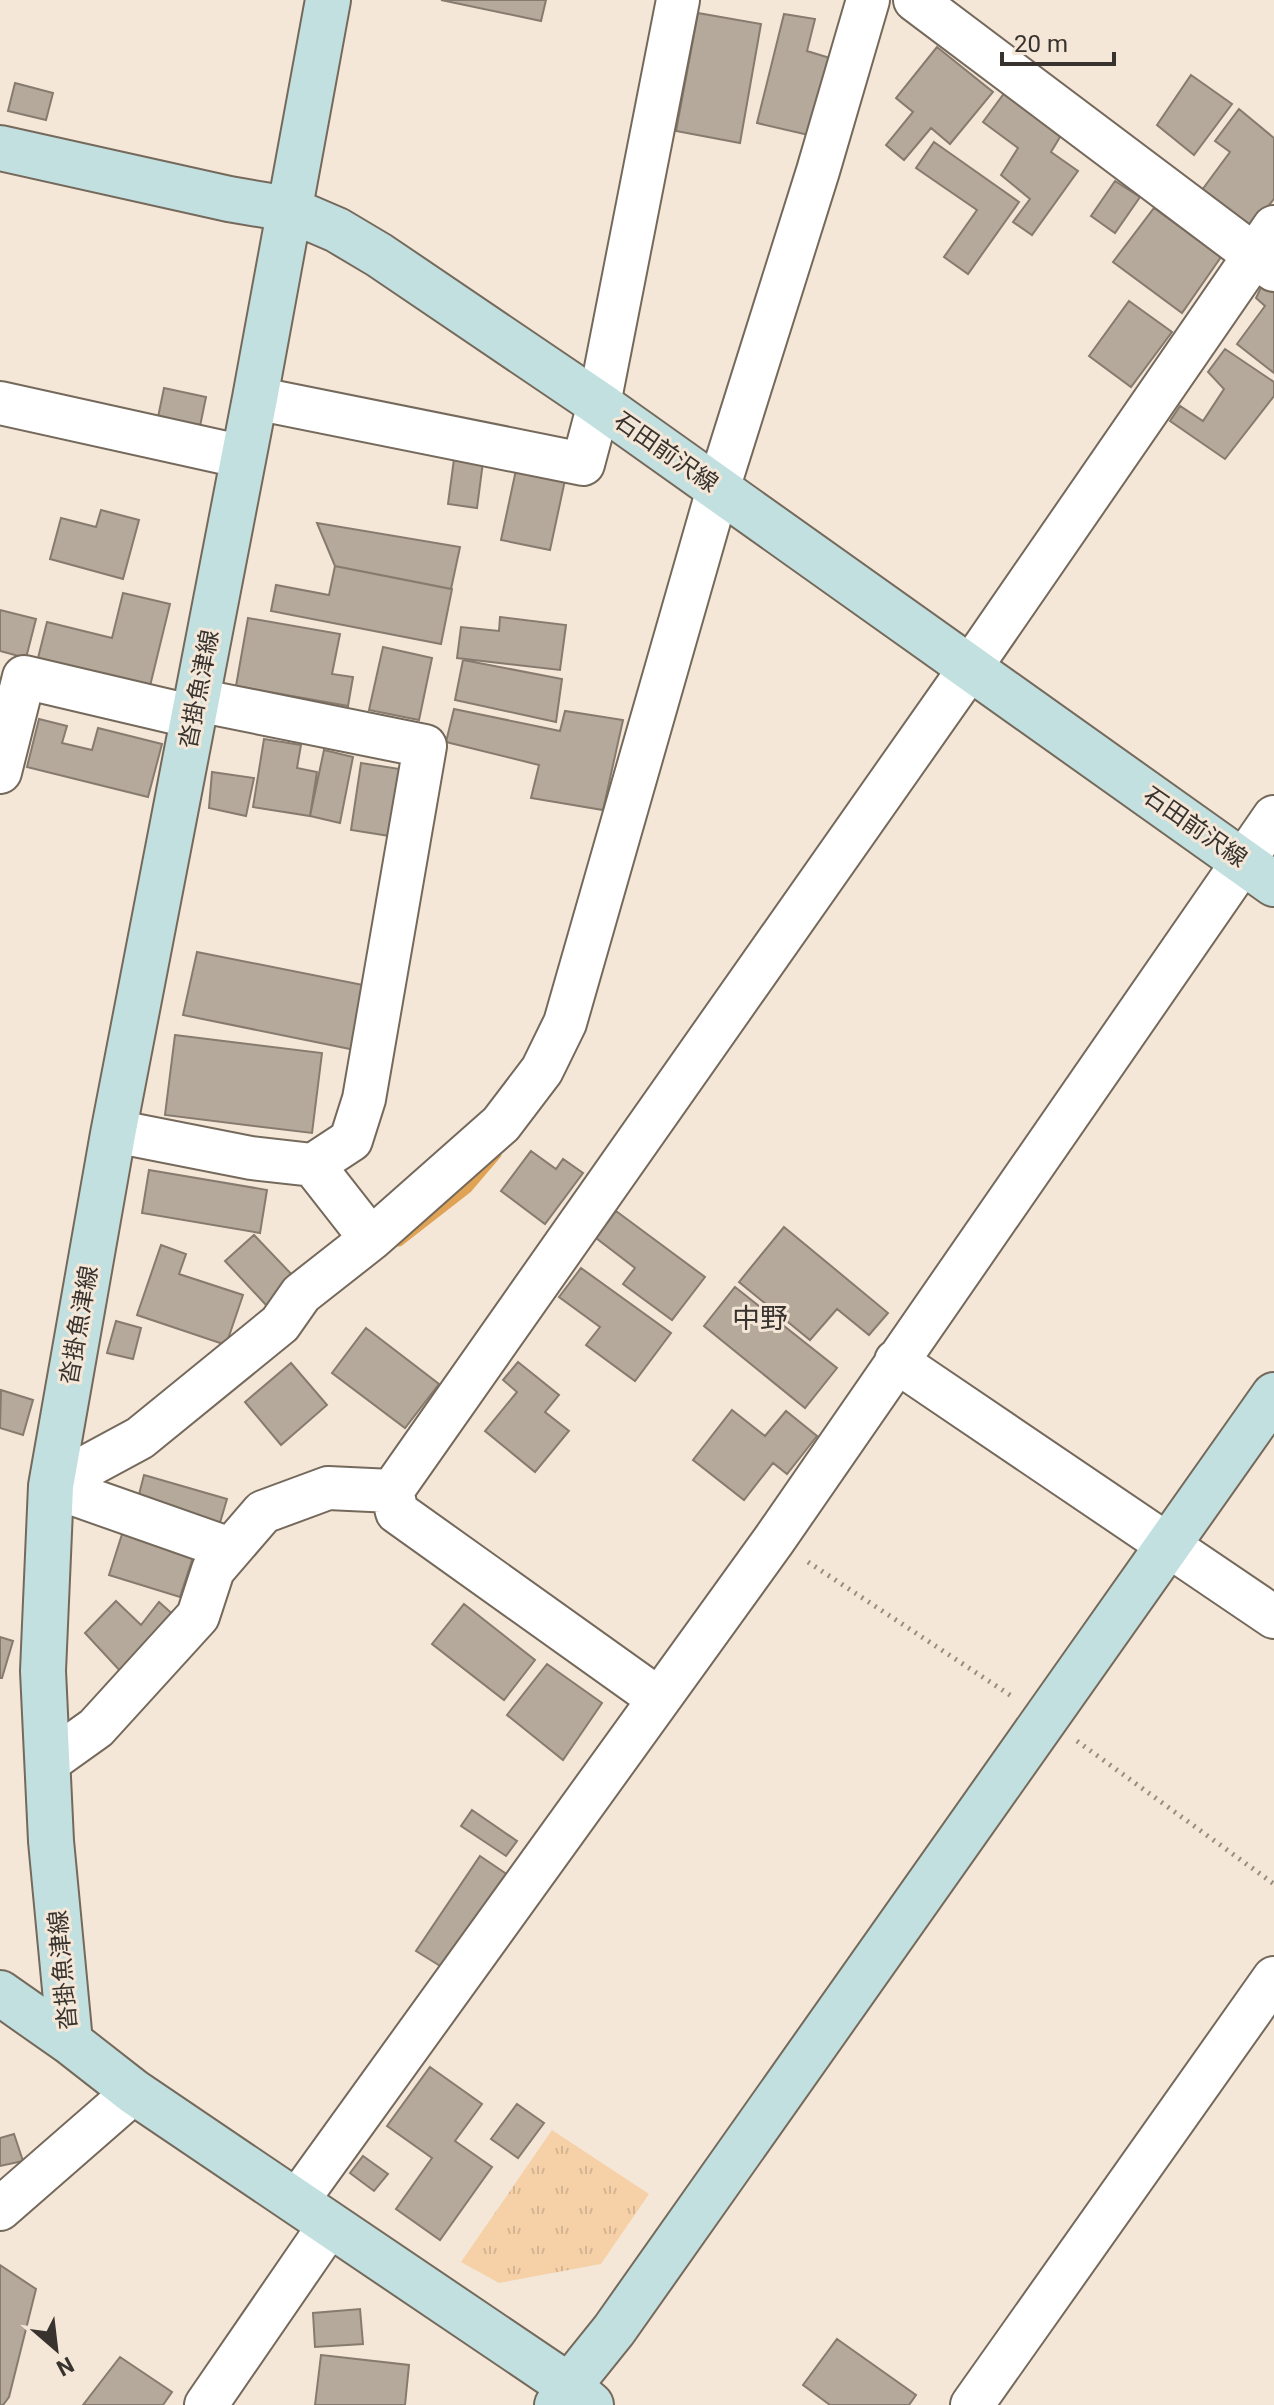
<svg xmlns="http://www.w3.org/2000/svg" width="1274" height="2405" font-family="Roboto,'Noto Sans JP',sans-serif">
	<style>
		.grass { fill: url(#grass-tufts) }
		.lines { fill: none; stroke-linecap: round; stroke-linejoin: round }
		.stream { stroke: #e0a254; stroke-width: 11 }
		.building { fill: #b5a99b; stroke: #867b6e; stroke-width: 2 }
		.street-casing { stroke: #75695c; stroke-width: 46 }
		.secondary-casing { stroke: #75695c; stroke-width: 48 }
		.path { stroke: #968d83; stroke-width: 5; stroke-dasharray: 2 6; stroke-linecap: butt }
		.street { stroke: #fff; stroke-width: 42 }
		.secondary { stroke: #c1e0df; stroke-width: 44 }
		.labels { text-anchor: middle; stroke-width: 6; stroke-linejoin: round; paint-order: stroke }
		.street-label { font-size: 24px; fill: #38332e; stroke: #f4e7d8 }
		.quarter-label { font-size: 28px; fill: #38332e; stroke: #f4e7d8 }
	</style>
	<defs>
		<pattern id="grass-tufts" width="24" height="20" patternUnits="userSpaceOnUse" patternTransform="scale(2)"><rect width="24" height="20" fill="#f6d1a8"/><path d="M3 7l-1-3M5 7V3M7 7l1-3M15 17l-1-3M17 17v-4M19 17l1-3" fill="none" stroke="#d4b491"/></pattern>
	</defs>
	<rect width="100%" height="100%" fill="#f4e7d8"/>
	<path class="grass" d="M552,2130L649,2194L601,2264L499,2283L461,2262Z"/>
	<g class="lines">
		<path class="stream" d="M399,1241L467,1188L496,1154"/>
	</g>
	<path class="building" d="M441,0H546L541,21Z
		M698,13L761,24L740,143L676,131Z
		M784,14L815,19L807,51L833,59L813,136L757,123Z
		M937,47L993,92L950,144L931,128L904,160L886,145L913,112L896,98Z
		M1191,75L1232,104L1194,155L1157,125Z
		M15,83L53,93L46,120L8,111Z
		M1005,92L1063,132L1051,152L1078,171L1032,235L1013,222L1030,199L1001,175L1018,148L983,122Z
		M1239,109L1274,138V199L1251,227L1202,190L1230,152L1215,141Z
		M934,142L1019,202L968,274L944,257L977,210L916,168Z
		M1115,181L1140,197L1115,233L1091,216Z
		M1154,208L1221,257L1182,313L1113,262Z
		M1265,279L1274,286V373L1237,344L1265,306L1256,298Z
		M1129,301L1172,332L1131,387L1089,356Z
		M1225,349L1274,382V396L1225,459L1170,421L1180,406L1203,421L1224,389L1208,372Z
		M164,388L206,397L198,436L156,427Z
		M454,459L483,462L477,508L448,504Z
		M516,470L565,480L550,550L501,540Z
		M101,510L139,520L123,579L50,559L61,518L96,527Z
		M317,523L460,547L451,589L335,566Z
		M335,566L452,589L441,644L271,611L276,585L329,595Z
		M123,593L170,604L150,686L38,658L47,622L112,638Z
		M0,610L36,619L26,658L0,651Z
		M500,617L566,625L560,670L457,658L461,627L499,631Z
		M248,618L340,634L332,674L353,677L348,706L236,686Z
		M383,647L432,658L419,720L369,710Z
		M463,660L562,679L556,722L455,700Z
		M454,709L560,731L565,711L623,720L603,810L531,798L539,765L446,742Z
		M39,719L67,726L62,743L92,750L98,728L162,744L148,797L27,767Z
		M264,739L301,745L297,768L317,772L310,816L253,807Z
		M324,750L353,757L340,823L310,816Z
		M361,763L406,770L396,837L351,830Z
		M212,772L254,778L246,816L209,808Z
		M197,952L368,986L355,1050L183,1015Z
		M175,1035L322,1053L312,1133L165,1115Z
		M531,1151L556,1169L563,1159L583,1173L545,1224L501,1191Z
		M149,1170L267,1190L260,1233L142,1213Z
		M616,1211L705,1277L672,1320L623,1284L635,1268L596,1238Z
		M784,1227L888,1313L869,1335L837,1309L810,1340L739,1282Z
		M254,1235L296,1279L267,1306L225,1261Z
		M161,1245L186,1254L179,1274L243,1295L226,1345L137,1315Z
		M581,1268L671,1333L635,1381L586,1345L600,1327L559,1297Z
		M735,1287L837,1368L805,1408L704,1326Z
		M116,1321L141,1328L133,1359L107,1353Z
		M366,1328L439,1384L405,1428L332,1373Z
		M518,1362L559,1395L545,1412L569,1431L535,1472L485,1431L517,1392L503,1380Z
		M291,1363L327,1405L281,1445L245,1402Z
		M1,1390L33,1400L23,1435L0,1428Z
		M732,1410L765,1436L786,1411L817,1436L787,1474L773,1463L744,1500L693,1460Z
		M144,1475L227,1499L217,1533L135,1510Z
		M124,1528L195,1551L180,1597L109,1575Z
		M116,1601L141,1625L159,1602L177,1618L123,1674L85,1633Z
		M464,1604L535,1660L504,1700L432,1644Z
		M0,1637L13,1641L2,1678H0Z
		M547,1664L602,1703L563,1760L507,1715Z
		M472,1810L517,1841L506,1856L461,1826Z
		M480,1856L508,1875L445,1969L416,1951Z
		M430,2067L482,2104L455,2141L492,2167L440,2240L396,2209L432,2158L387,2126Z
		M517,2104L544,2123L518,2158L491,2139Z
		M14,2134L23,2161L0,2166V2138Z
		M363,2156L388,2174L374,2191L350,2173Z
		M0,2265L36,2289L9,2397L3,2405H0Z
		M360,2309L363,2344L315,2347L313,2313Z
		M837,2339L916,2395L909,2405H830L803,2385Z
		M321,2355L409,2365L405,2405H315Z
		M120,2357L172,2392L163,2405H83Z"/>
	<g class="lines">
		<defs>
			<path id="street" d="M915,0L1274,270
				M255,398L583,464L599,404L678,0
				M0,403L244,457
				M197,700L425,746L364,1099L351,1140L313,1165
				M0,772L24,677L194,717
				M371,1239L501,1124L542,1070L565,1023L718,489L818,171L868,0
				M896,1361L1274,1617
				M51,1486L140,1438L280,1324L301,1294L371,1239L313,1165L251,1158L114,1131
				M51,1486L230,1549
				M392,1491L397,1512L659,1699
				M47,1763L96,1728L198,1616L213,1570L263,1512L328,1488L392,1491L970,668L1274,227
				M297,2201L774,1540L1274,817
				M0,2209L134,2092
				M206,2405L329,2226
				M972,2405L1274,1978"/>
			<path id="secondary" d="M328,0L255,398L113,1134L51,1486L43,1671L51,1841L70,2042L134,2092L569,2386L557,2405
				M0,148L229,199L288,209L337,230L379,255L599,404L1274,884
				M0,1993L70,2042
				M591,2405L569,2386L614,2330L1274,1395"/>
		</defs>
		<use href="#street" class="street-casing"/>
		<use href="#secondary" class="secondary-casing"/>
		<path class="path" d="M808,1562L1013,1697
			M1077,1741L1274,1884"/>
		<use href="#street" class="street"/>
		<use href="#secondary" class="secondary"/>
	</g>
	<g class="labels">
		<g class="street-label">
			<text transform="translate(666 452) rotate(35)" y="8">石田前沢線</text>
			<text transform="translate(199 689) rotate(-79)" y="8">沓掛魚津線</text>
			<text transform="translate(1195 827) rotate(35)" y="8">石田前沢線</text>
			<text transform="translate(79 1325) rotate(-80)" y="8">沓掛魚津線</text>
			<text transform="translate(63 1970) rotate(-95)" y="8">沓掛魚津線</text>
		</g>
		<g class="quarter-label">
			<text x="760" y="1328">中野</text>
		</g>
	</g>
	<g transform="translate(56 2349) rotate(152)" stroke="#f4e7d8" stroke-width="6" paint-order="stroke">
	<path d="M0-6L14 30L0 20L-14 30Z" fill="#38332e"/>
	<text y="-12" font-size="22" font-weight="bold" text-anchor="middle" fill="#38332e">N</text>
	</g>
	<path d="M1002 52v12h112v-12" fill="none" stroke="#38332e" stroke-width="4"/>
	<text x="1014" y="52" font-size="24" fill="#38332e" stroke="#f4e7d8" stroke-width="6" paint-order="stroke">20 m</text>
</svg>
